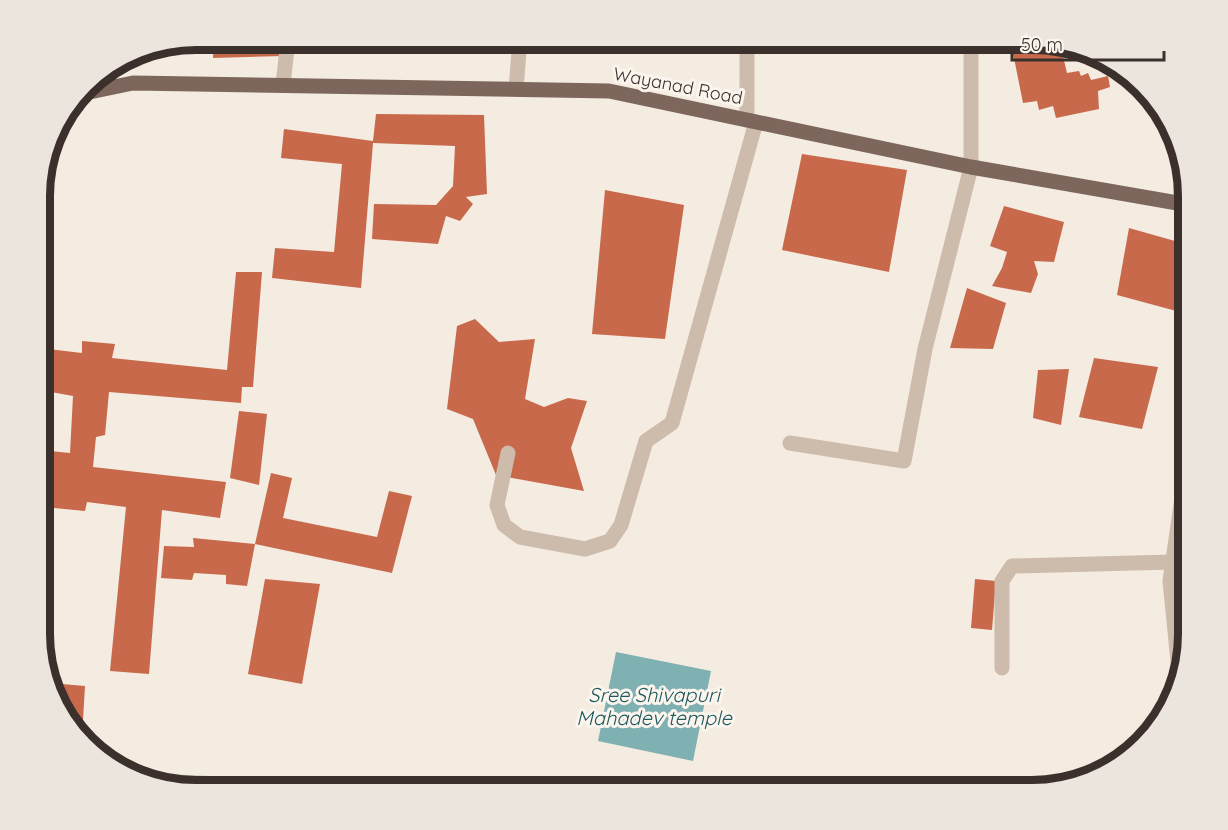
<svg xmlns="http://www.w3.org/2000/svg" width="1228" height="830" font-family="Quicksand,sans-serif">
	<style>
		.green { fill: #b8c4a0 }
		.water { fill: #7fb0b2 }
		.building { fill: #c8694b }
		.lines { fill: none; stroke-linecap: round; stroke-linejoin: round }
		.minor { stroke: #cdbbac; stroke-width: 15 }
		.major { stroke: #7d675c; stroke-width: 15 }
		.labels { text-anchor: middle; stroke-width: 6; stroke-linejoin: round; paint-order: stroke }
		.street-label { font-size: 18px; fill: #3b302b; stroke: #fbf5ee }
		.water-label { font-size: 20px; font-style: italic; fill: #1f5a5e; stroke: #fbf5ee }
		.rim { fill: none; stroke: #3b302b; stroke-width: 8 }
	</style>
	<rect width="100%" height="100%" fill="#f4ebe1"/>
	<path class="green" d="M137,773L284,779L283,791H195Z"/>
	<path class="water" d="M616,652L711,671L693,761L598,741Z"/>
	<path class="building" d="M214,39H285L283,56L213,58Z
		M865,39H927L923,53Z
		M1036,42L1038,52L1061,48L1067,73L1079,71L1081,76L1088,73L1091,80L1108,76L1110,87L1098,91L1099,109L1056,118L1053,106L1039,110L1037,101L1023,103L1012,48Z
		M376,114L484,115L487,194L466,197L473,204L460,221L446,216L438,244L372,239L374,204L436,205L453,186L455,146L373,143L361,288L272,278L275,248L334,252L342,164L281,158L284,129L373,141Z
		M802,154L907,170L889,272L782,250Z
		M605,190L684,205L665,339L592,334Z
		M1004,206L1064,222L1054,262L1034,261L1038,274L1031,293L992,286L1002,268L1007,252L990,246Z
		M1129,228L1189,245V276L1180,312L1117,295Z
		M236,272H262L253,387H242L241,403L109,392L105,435L96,437L93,467L226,482L220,518L162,510L149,674L110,671L126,507L87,502L85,511L54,508V499L40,498V450L70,453L73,396L40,390V348L82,353V341L115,344L112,358L227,370Z
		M967,288L1006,303L993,349L950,348Z
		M475,319L499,342L535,339L525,399L544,407L568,398L587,401L571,448L584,491L496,475L473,419L447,409L457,326Z
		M1094,358L1158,367L1142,429L1079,417Z
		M1069,369L1061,425L1033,418L1038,370Z
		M239,411L267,414L259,485L230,478Z
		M271,473L292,478L283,518L377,537L389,491L412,496L392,573L255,544L247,586L226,584V575L194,573L192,580L161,578L164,546L194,547L193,538L255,544Z
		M265,579L320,584L302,684L248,674Z
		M975,579L996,581L992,630L971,628Z
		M50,683L85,686L82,737L60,713Z
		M1027,782H1057V786L1042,791H1027Z"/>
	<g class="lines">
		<path class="minor" d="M283,85L288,39
			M516,89L520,39
			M747,120V39
			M1181,203V160
			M790,443L904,461L925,349L971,167V39
			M508,453L497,505L504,525L520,537L585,549L610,541L621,525L646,441L672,423L756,122
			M1002,668V581L1012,566L1173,562
			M1179,672L1170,581L1189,449"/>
		<path class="major" d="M80,94L133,83L609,91L971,167L1189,205"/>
	</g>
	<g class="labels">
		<g class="street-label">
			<text transform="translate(678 86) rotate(11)" y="6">Wayanad Road</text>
		</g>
		<g class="water-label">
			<text x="654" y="702">Sree Shivapuri<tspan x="654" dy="23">Mahadev temple</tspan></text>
		</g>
	</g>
	<path d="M0 0H1228V830H0ZM196 50H1032A146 146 0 0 1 1178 196V634A146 146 0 0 1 1032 780H196A146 146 0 0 1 50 634V196A146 146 0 0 1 196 50Z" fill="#ece5de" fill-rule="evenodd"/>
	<path class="rim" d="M196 50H1032A146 146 0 0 1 1178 196V634A146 146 0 0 1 1032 780H196A146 146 0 0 1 50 634V196A146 146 0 0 1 196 50Z"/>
	<path d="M1012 51v9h152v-9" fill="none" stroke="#3b302b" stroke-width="3"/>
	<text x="1021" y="51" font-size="18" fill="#3b302b" stroke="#fbf5ee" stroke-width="4.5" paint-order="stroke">50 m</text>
</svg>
